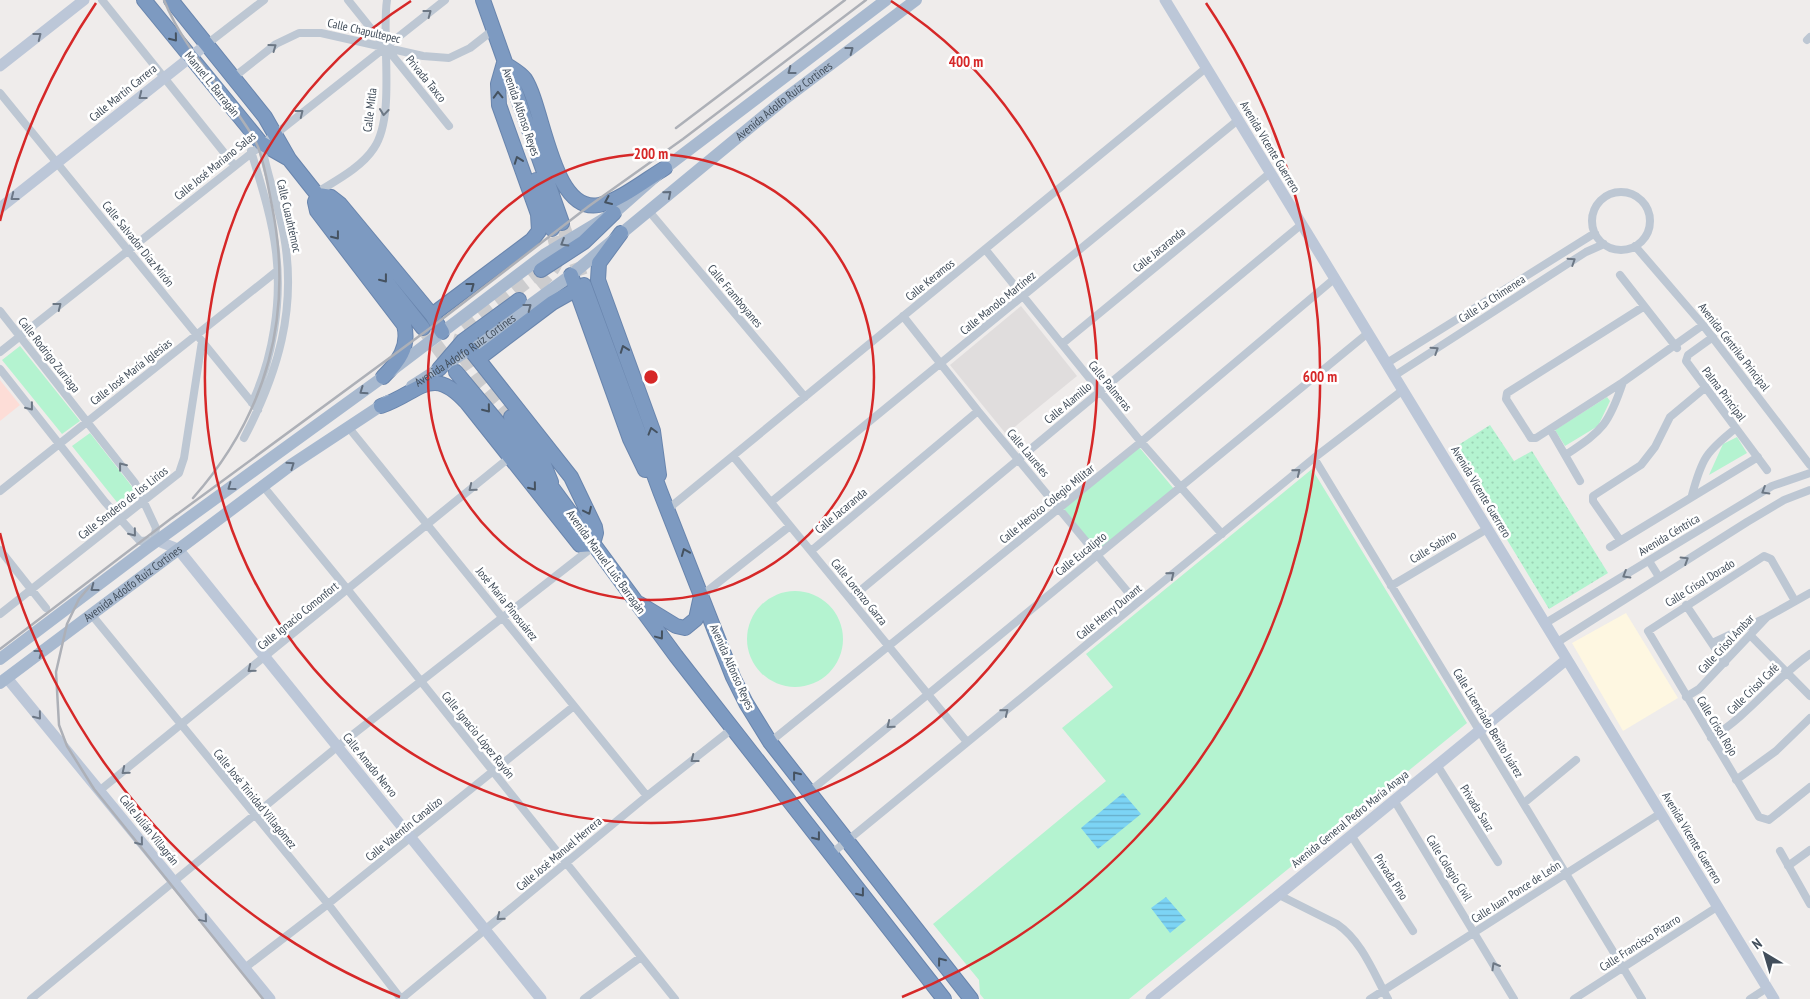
<svg xmlns="http://www.w3.org/2000/svg" width="1810" height="999" font-family="'PT Sans Narrow',sans-serif">
	<style>
		.commercial { fill: #fef7e1 }
		.education { fill: #e0dddd }
		.medical { fill: #fdddd7 }
		.grass { fill: url(#grass-dots) }
		.green { fill: #b4f3d0 }
		.water { fill: url(#water-rules) }
		.lines { fill: none; stroke-linecap: round; stroke-linejoin: round }
		.highway-tunnel { stroke: #ccccce; stroke-width: 14; stroke-dasharray: 14 7; stroke-linecap: butt }
		.highway-casing { stroke: #6985ad; stroke-width: 16 }
		.street { stroke: #bdc7d3; stroke-width: 8 }
		.secondary { stroke: #bcc7d8; stroke-width: 11 }
		.primary { stroke: #a8b9cf; stroke-width: 12 }
		.highway { stroke: #7d9ac1; stroke-width: 14 }
		.rail { stroke: #adb0b7; stroke-width: 2.5 }
		.oneway { stroke: #6d7885 }
		.oneway2 { stroke: #6d7887 }
		.oneway3 { stroke: #455260 }
		.oneway4 { stroke: #616e7e }
		.ring { fill: none; stroke: #d62828; stroke-width: 2.5 }
		.labels { text-anchor: middle; stroke-width: 5; stroke-linejoin: round; paint-order: stroke }
		.street-label { font-size: 12px; fill: #424e5b; stroke: #fff }
		.centre { fill: #d62828; stroke: #fff; stroke-width: 2.5 }
		.ring-label { font-size: 15px; text-anchor: middle; font-weight: bold; fill: #d62828; stroke: #fff; stroke-width: 5; stroke-linejoin: round; paint-order: stroke }
	</style>
	<defs>
		<pattern id="grass-dots" width="8" height="8" patternUnits="userSpaceOnUse" patternTransform="scale(1.25)"><rect width="8" height="8" fill="#b4f3d0"/><path d="M2 2h.1M6 6h.1" fill="none" stroke="#9cd2b5" stroke-width="1.8" stroke-linecap="round"/></pattern>
		<pattern id="water-rules" width="6" height="5" patternUnits="userSpaceOnUse" patternTransform="scale(1.25)"><rect width="6" height="5" fill="#7cd4f5"/><path d="M0 2.5h6" fill="none" stroke="#67aec9"/></pattern>
	</defs>
	<rect width="100%" height="100%" fill="#efeceb"/>
	<path class="commercial" d="M1626,613L1678,698L1623,731L1572,643Z"/>
	<path class="education" d="M1021,306L1077,376L1006,434L950,365Z"/>
	<path class="medical" d="M0,380L20,405L0,421Z"/>
	<path class="grass" d="M1490,425L1514,461L1532,451L1608,573L1549,609L1452,449Z"/>
	<path class="green" d="M20,346L80,421L62,434L2,360Z
		M1607,397L1610,401L1598,426L1565,446L1555,430Z
		M90,433L137,493L120,506L72,446Z
		M1737,437L1747,453L1709,475L1723,444Z
		M1139,447L1174,489L1098,552L1063,508Z
		M1312,469L1467,723L1129,999H984L980,994L979,980L933,924L1106,781L1062,728L1113,687L1086,654Z
		M747 639a48 48 0 1 1 96 0a48 48 0 1 1-96 0Z"/>
	<path class="water" d="M1123,793L1141,814L1098,849L1081,828Z
		M1166,897L1186,920L1170,933L1151,908Z"/>
	<g class="lines">
		<path class="highway-tunnel" d="M562,223L584,285
			M537,285C561,265 560,258 552,229
			M423,328L454,369
			M511,417C499,402 463,363 460,346C459,341 461,336 464,331L541,270"/>
		<defs>
			<path id="highway" d="M144,0L261,143L289,159
				M171,0L265,117L289,159L423,328
				M483,0L562,223
				M504,63C511,68 520,72 525,79C544,108 552,214 599,205C619,201 647,179 665,168
				M536,180L552,229
				M621,233L599,263L598,280L653,431L659,475
				M541,270L584,242L614,213
				M571,275L630,439L645,470
				M584,285L660,491L733,677L746,703L770,742L971,999
				M432,315L532,240L539,231L538,214L499,105L498,84L504,63
				M478,359L552,303L575,290
				M439,369L463,341L519,300
				M456,372L553,489L676,656L944,999
				M383,377C398,362 410,347 404,325L317,211L315,202L318,195L331,197L340,204L432,315L442,332
				M381,406C420,393 431,363 467,403L580,545L593,544L596,533L595,527L571,477L470,349
				M511,417L542,460L551,482
				M640,604L676,626L685,628L696,619L701,596"/>
		</defs>
		<use href="#highway" class="highway-casing"/>
		<path class="street" d="M102,0L234,165
			M348,0L449,126
			M1807,40L1810,37
			M207,44L264,0
			M234,77L276,44L299,33H321L423,56L449,58L470,48L493,30
			M0,93L258,410
			M251,151C261,184 272,218 276,252C282,302 273,358 252,403
			M1592 221a29 29 0 1 1 58 0a29 29 0 1 1-58 0Z
			M316,193C335,181 361,168 374,148C396,116 381,40 387,0
			M648,210L805,397
			M1635,246L1703,325L1810,465
			M985,249L1141,442L1222,534
			M1620,275L1677,348
			M1643,307L1507,393L1506,399L1531,438H1536L1623,382L1703,325
			M0,311L135,483L156,528L154,540
			M903,316L978,411L1137,603
			M1713,337L1688,355L1686,361L1767,470
			M1062,344L1270,173
			M0,352L445,0
			M1387,363L1595,233
			M0,369L105,502L140,541L156,540
			M1394,376L1586,252L1604,244
			M349,428L647,796
			M1550,429L1580,481
			M244,438C278,373 297,309 284,236C278,204 267,174 261,143
			M1567,454C1603,430 1609,424 1623,382
			M733,456L967,742
			M1314,458L1642,999
			M263,486L348,590L675,999
			M0,491L277,271
			M1692,495C1702,458 1706,452 1736,428
			M771,502L1238,120
			M668,509L1206,68
			M1620,540L1593,501V496L1641,465L1655,447L1670,417L1706,387
			M1610,547L1758,457
			M0,550L46,608
			M811,551L978,411
			M1649,561L1659,577
			M1391,586L1487,529
			M701,596L790,526
			M850,599L1302,224
			M1795,601L1771,559L1764,556L1648,631L1759,817L1769,820L1810,787
			M1686,605L1725,663
			M0,614L179,473L184,458L202,341
			M91,614L328,904L401,999
			M1544,624L1772,486L1810,473
			M1751,636L1810,696
			M1556,643L1747,522L1784,500L1810,490
			M1712,643L1765,618
			M1686,697L1699,689L1767,617L1810,593
			M1711,738C1749,715 1774,679 1810,654
			M770,742L1141,442L1334,279
			M1437,765L1498,862
			M1736,780L1776,751L1810,718
			M99,791L510,457
			M809,792L1368,333
			M1394,800L1514,999
			M1524,803L1576,760
			M1351,835L1413,931
			M1780,851L1810,904
			M831,854L1314,458L1403,390
			M1788,866L1810,850
			M1279,895L1337,924C1362,941 1374,974 1388,999
			M246,967L328,904L574,706
			M31,999L337,747L594,546
			M401,999L647,796L732,729
			M584,999L641,957
			M1370,999L1661,813
			M1574,999L1717,907
			M1750,999L1767,988"/>
		<path class="secondary" d="M1165,0L1774,999
			M0,66L84,0
			M0,208L207,44
			M158,541L178,549L541,999
			M7,678L270,999
			M1151,999L1566,660"/>
		<g class="primary">
			<path id="s1" d="M412,386L470,349L571,275L782,101L916,0"/>
			<path d="M0,659L147,548L383,377L544,255L614,213L665,168L886,0"/>
			<path id="s2" d="M0,683L291,465L388,401"/>
		</g>
		<use href="#highway" class="highway"/>
		<path class="rail" d="M164,0C181,42 211,75 236,111C243,122 253,134 258,147C265,165 268,187 272,206C294,315 267,414 193,498
			M676,128L845,0
			M172,518L437,323L589,206L683,139L866,0
			M90,586L79,599L67,624L56,672L59,725L67,746L94,789L263,999
			M0,649L177,514"/>
	</g>
	<defs><path id="oneway-chevron" d="M-2-3.5L2.5 0L-2 3.5" fill="none" stroke-width="1.6" stroke-linecap="round" stroke-linejoin="round" transform="scale(1.25)"/></defs>
	<g class="oneway">
		<use href="#oneway-chevron" transform="translate(428 13) rotate(-37)"/>
		<use href="#oneway-chevron" transform="translate(273 47) rotate(-36)"/>
		<use href="#oneway-chevron" transform="translate(384 112) rotate(96)"/>
		<use href="#oneway-chevron" transform="translate(300 113) rotate(-38)"/>
		<use href="#oneway-chevron" transform="translate(1572 261) rotate(-33)"/>
		<use href="#oneway-chevron" transform="translate(58 306) rotate(-38)"/>
		<use href="#oneway-chevron" transform="translate(1435 350) rotate(-33)"/>
		<use href="#oneway-chevron" transform="translate(30 407) rotate(52)"/>
		<use href="#oneway-chevron" transform="translate(122 466) rotate(-128)"/>
		<use href="#oneway-chevron" transform="translate(1297 472) rotate(-39)"/>
		<use href="#oneway-chevron" transform="translate(472 488) rotate(141)"/>
		<use href="#oneway-chevron" transform="translate(1765 491) rotate(149)"/>
		<use href="#oneway-chevron" transform="translate(133 533) rotate(51)"/>
		<use href="#oneway-chevron" transform="translate(1685 560) rotate(-32)"/>
		<use href="#oneway-chevron" transform="translate(1171 575) rotate(-39)"/>
		<use href="#oneway-chevron" transform="translate(1626 575) rotate(149)"/>
		<use href="#oneway-chevron" transform="translate(251 669) rotate(141)"/>
		<use href="#oneway-chevron" transform="translate(1005 712) rotate(-39)"/>
		<use href="#oneway-chevron" transform="translate(890 725) rotate(141)"/>
		<use href="#oneway-chevron" transform="translate(694 759) rotate(142)"/>
		<use href="#oneway-chevron" transform="translate(125 771) rotate(141)"/>
		<use href="#oneway-chevron" transform="translate(500 917) rotate(141)"/>
		<use href="#oneway-chevron" transform="translate(1495 966) rotate(-120)"/>
	</g>
	<g class="oneway2">
		<use href="#oneway-chevron" transform="translate(38 36) rotate(-38)"/>
		<use href="#oneway-chevron" transform="translate(142 96) rotate(142)"/>
		<use href="#oneway-chevron" transform="translate(14 197) rotate(142)"/>
		<use href="#oneway-chevron" transform="translate(38 716) rotate(51)"/>
		<use href="#oneway-chevron" transform="translate(140 842) rotate(51)"/>
		<use href="#oneway-chevron" transform="translate(204 919) rotate(50)"/>
	</g>
	<g class="oneway3">
		<use href="#oneway-chevron" transform="translate(174 38) rotate(51)"/>
		<use href="#oneway-chevron" transform="translate(498 95) rotate(-92)"/>
		<use href="#oneway-chevron" transform="translate(518 160) rotate(-110)"/>
		<use href="#oneway-chevron" transform="translate(608 201) rotate(156)"/>
		<use href="#oneway-chevron" transform="translate(336 236) rotate(52)"/>
		<use href="#oneway-chevron" transform="translate(384 279) rotate(52)"/>
		<use href="#oneway-chevron" transform="translate(471 286) rotate(-37)"/>
		<use href="#oneway-chevron" transform="translate(624 349) rotate(-110)"/>
		<use href="#oneway-chevron" transform="translate(487 409) rotate(51)"/>
		<use href="#oneway-chevron" transform="translate(652 431) rotate(-106)"/>
		<use href="#oneway-chevron" transform="translate(533 487) rotate(51)"/>
		<use href="#oneway-chevron" transform="translate(588 511) rotate(65)"/>
		<use href="#oneway-chevron" transform="translate(685 552) rotate(-112)"/>
		<use href="#oneway-chevron" transform="translate(660 636) rotate(53)"/>
		<use href="#oneway-chevron" transform="translate(796 775) rotate(-128)"/>
		<use href="#oneway-chevron" transform="translate(817 837) rotate(52)"/>
		<use href="#oneway-chevron" transform="translate(861 893) rotate(52)"/>
		<use href="#oneway-chevron" transform="translate(941 961) rotate(-128)"/>
	</g>
	<g class="oneway4">
		<use href="#oneway-chevron" transform="translate(850 50) rotate(-37)"/>
		<use href="#oneway-chevron" transform="translate(791 71) rotate(143)"/>
		<use href="#oneway-chevron" transform="translate(668 194) rotate(-40)"/>
		<use href="#oneway-chevron" transform="translate(564 243) rotate(149)"/>
		<use href="#oneway-chevron" transform="translate(528 307) rotate(-37)"/>
		<use href="#oneway-chevron" transform="translate(363 391) rotate(145)"/>
		<use href="#oneway-chevron" transform="translate(291 465) rotate(-35)"/>
		<use href="#oneway-chevron" transform="translate(231 487) rotate(144)"/>
		<use href="#oneway-chevron" transform="translate(94 588) rotate(143)"/>
		<use href="#oneway-chevron" transform="translate(39 653) rotate(-37)"/>
	</g>
	<g class="ring">
		<circle cx="651" cy="377" r="223"/>
		<path d="M891 1A446 446 0 1 1 411 1"/>
		<path d="M400 997A669 669 0 0 1 0 533M0 221A669 669 0 0 1 96 3M1206 3A669 669 0 0 1 902 997"/>
	</g>
	<g class="labels">
		<g class="street-label">
			<text transform="translate(364 31) rotate(13)" y="4">Calle Chapultepec</text>
			<text transform="translate(426 79) rotate(51)" y="4">Privada Taxco</text>
			<text transform="translate(212 84) rotate(51)" y="4">Manuel L. Barragán</text>
			<text transform="translate(123 93) rotate(-39)" y="4">Calle Martín Carrera</text>
			<text dy="4" stroke="none"><textPath href="#s1" startOffset="469">Avenida Adolfo Ruíz Cortines</textPath></text>
			<text transform="translate(370 110) rotate(-83)" y="4">Calle Mitla</text>
			<text transform="translate(521 112) rotate(71)" y="4">Avenida Alfonso Reyes</text>
			<text transform="translate(1270 147) rotate(59)" y="4">Avenida Vicente Guerrero</text>
			<text transform="translate(215 166) rotate(-39)" y="4">Calle José Mariano Salas</text>
			<text transform="translate(289 216) rotate(77)" y="4">Calle Cuauhtémoc</text>
			<text transform="translate(138 244) rotate(51)" y="4">Calle Salvador Díaz Mirón</text>
			<text transform="translate(1159 250) rotate(-39)" y="4">Calle Jacaranda</text>
			<text transform="translate(930 280) rotate(-39)" y="4">Calle Keramos</text>
			<text transform="translate(735 296) rotate(50)" y="4">Calle Framboyanes</text>
			<text transform="translate(1492 299) rotate(-33)" y="4">Calle La Chimenea</text>
			<text transform="translate(998 303) rotate(-39)" y="4">Calle Manolo Martínez</text>
			<text transform="translate(1734 347) rotate(52)" y="4">Avenida Céntrika Principal</text>
			<text dy="4" stroke="none"><textPath href="#s1" startOffset="64">Avenida Adolfo Ruíz Cortines</textPath></text>
			<text transform="translate(49 355) rotate(52)" y="4">Calle Rodrigo Zurriaga</text>
			<text transform="translate(131 372) rotate(-38)" y="4">Calle José María Iglesias</text>
			<text transform="translate(1110 386) rotate(51)" y="4">Calle Palmeras</text>
			<text transform="translate(1724 394) rotate(53)" y="4">Palma Principal</text>
			<text transform="translate(1068 403) rotate(-40)" y="4">Calle Alamillo</text>
			<text transform="translate(1028 453) rotate(50)" y="4">Calle Laureles</text>
			<text transform="translate(1481 492) rotate(59)" y="4">Avenida Vicente Guerrero</text>
			<text transform="translate(123 503) rotate(-38)" y="4">Calle Sendero de los Lirios</text>
			<text transform="translate(1047 504) rotate(-39)" y="4">Calle Heroico Colegio Militar</text>
			<text transform="translate(841 511) rotate(-40)" y="4">Calle Jacaranda</text>
			<text transform="translate(1669 535) rotate(-31)" y="4">Avenida Céntrica</text>
			<text transform="translate(1433 547) rotate(-31)" y="4">Calle Sabino</text>
			<text transform="translate(1081 554) rotate(-39)" y="4">Calle Eucalipto</text>
			<text transform="translate(606 562) rotate(54)" y="4">Avenida Manuel Luis Barragán</text>
			<text dy="4" stroke="none"><textPath href="#s2" startOffset="166">Avenida Adolfo Ruíz Cortines</textPath></text>
			<text transform="translate(1700 583) rotate(-32)" y="4">Calle Crisol Dorado</text>
			<text transform="translate(859 592) rotate(51)" y="4">Calle Lorenzo Garza</text>
			<text transform="translate(507 604) rotate(51)" y="4">José María Pinosuárez</text>
			<text transform="translate(1109 612) rotate(-39)" y="4">Calle Henry Dunant</text>
			<text transform="translate(298 616) rotate(-39)" y="4">Calle Ignacio Comonfort</text>
			<text transform="translate(1726 644) rotate(-47)" y="4">Calle Crisol Ambar</text>
			<text transform="translate(732 667) rotate(66)" y="4">Avenida Alfonso Reyes</text>
			<text transform="translate(1753 689) rotate(-44)" y="4">Calle Crisol Café</text>
			<text transform="translate(1488 723) rotate(59)" y="4">Calle Licenciado Benito Juárez</text>
			<text transform="translate(1717 726) rotate(59)" y="4">Calle Crisol Rojo</text>
			<text transform="translate(478 735) rotate(51)" y="4">Calle Ignacio López Rayón</text>
			<text transform="translate(370 765) rotate(51)" y="4">Calle Amado Nervo</text>
			<text transform="translate(255 799) rotate(51)" y="4">Calle José Trinidad Villagómez</text>
			<text transform="translate(1477 808) rotate(58)" y="4">Privada Sauz</text>
			<text transform="translate(1350 819) rotate(-39)" y="4">Avenida General Pedro María Anaya</text>
			<text transform="translate(404 829) rotate(-39)" y="4">Calle Valentín Canalizo</text>
			<text transform="translate(149 830) rotate(51)" y="4">Calle Julián Villagrán</text>
			<text transform="translate(1692 838) rotate(59)" y="4">Avenida Vicente Guerrero</text>
			<text transform="translate(559 854) rotate(-40)" y="4">Calle José Manuel Herrera</text>
			<text transform="translate(1449 868) rotate(58)" y="4">Calle Colegio Civil</text>
			<text transform="translate(1391 877) rotate(57)" y="4">Privada Pino</text>
			<text transform="translate(1516 892) rotate(-33)" y="4">Calle Juan Ponce de León</text>
			<text transform="translate(1640 943) rotate(-33)" y="4">Calle Francisco Pizarro</text>
		</g>
	</g>
	<circle cx="651" cy="377" r="8" class="centre"/>
	<g class="ring-label">
		<text x="966" y="67">400 m</text>
		<text x="651" y="159">200 m</text>
		<text x="1320" y="382">600 m</text>
	</g>
	<g transform="translate(1765 954) rotate(322)" stroke="#ffffff" stroke-width="4" paint-order="stroke">
	<path d="M0-4L9 19L0 12L-9 19Z" fill="#424e5b"/>
	<text y="-8" font-size="14" font-weight="bold" text-anchor="middle" fill="#424e5b">N</text>
	</g>
</svg>
